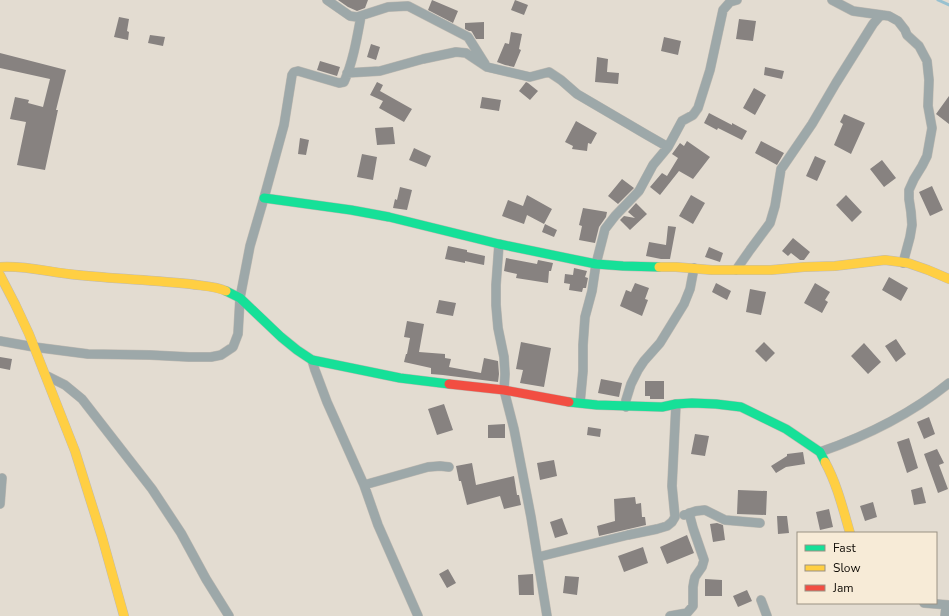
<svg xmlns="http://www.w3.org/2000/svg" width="949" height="616" font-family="'Nunito Sans',sans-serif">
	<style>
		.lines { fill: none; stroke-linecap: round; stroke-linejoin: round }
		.stream { stroke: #98c1d0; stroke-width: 3 }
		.building { fill: #878280 }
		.street-casing { stroke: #bfbab2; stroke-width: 10 }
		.fast-casing { stroke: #bfbab2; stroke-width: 10 }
		.slow-casing { stroke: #bfbab2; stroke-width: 10 }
		.jam-casing { stroke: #bfbab2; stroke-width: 10 }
		.street { stroke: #9da8a9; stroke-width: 9 }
		.fast { stroke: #16e098; stroke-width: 9 }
		.slow { stroke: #ffcf43; stroke-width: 9 }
		.jam { stroke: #f24e42; stroke-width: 9 }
	</style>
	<rect width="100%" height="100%" fill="#e3dcd1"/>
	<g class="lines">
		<path class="stream" d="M938,0L949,5"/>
	</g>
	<path class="building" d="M338,0H368L365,8L357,11L348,7Z
		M432,0L458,11L453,23L428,10Z
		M515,0L528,5L524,15L511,10Z
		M119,17L129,19L127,31L129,32L128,40L114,37Z
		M739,19L756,21L753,41L736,39Z
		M484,22V39H476L472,32L471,31H469L465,29V23Z
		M511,32L522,34L519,49L521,50L514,67L505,65L497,62L505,43L509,44Z
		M150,35L165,37L163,46L148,43Z
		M664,37L681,41L678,55L661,51Z
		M371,44L380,47L376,60L367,57Z
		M0,53L66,70L56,110H58L45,170L17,165L26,122L10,119L15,97L29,100L28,103L43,107L50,79L0,68Z
		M597,57L608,59L607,72L619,73L618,84L595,82Z
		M320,61L340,67L337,76L317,70Z
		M765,67L784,71L782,79L764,75Z
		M377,82L383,85L380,91L412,109L404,122L379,108L383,101L370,95Z
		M526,82L528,83L538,91L530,100L519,91Z
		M754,88L766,95L755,115L743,108Z
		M949,96V124L936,114Z
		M482,97L501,100L499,111L480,108Z
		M709,113L732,125V123L747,131L742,140L718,128L717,130L704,123Z
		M844,114L865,123L851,154L834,145L843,124L840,122Z
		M576,121L597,133L591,144L588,143L587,151L572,149L573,146L565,142Z
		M393,127L395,144L377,145L375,128Z
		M300,138L309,140L306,155L298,154Z
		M687,141L710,157L693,179L679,171L660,195L650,187L662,173L667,176L678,158L672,154L680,143L684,146Z
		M761,141L784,153L777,165L755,153Z
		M414,148L431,156L426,167L409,160Z
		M362,154L377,157L373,180L357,177Z
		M815,156L826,161L817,181L806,176Z
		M882,160L896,178L884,187L870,169Z
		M622,179L634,188L618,204L608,196Z
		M932,186L943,210L930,216L919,192Z
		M400,187L412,190L407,210L393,208L395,199L397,200Z
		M527,195L552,209L544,224L527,215L524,224L502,216L508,200L523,206Z
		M691,195L705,203L693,224L679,216Z
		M846,195L862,212L852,222L836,205Z
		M636,203L647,214L630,230L620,220L624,216L635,218L628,212Z
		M583,208L607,212L606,217L599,227L595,243L579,240L582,226L579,225Z
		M545,224L557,230L554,237L542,232Z
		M668,226L676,227L670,259H661L646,256L649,242L666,245Z
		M793,238L810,252L804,260H800L791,253L788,256L782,251Z
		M448,246L467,250V252L485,256L484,265L465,261V263L445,259Z
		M709,247L723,253L720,262L705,257Z
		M506,258L537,264L538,260L553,263L551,271H549L548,283L516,278L517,274L504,271Z
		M574,268L587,271L585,277L588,278L586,288H583L582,292L569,290L570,284L564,283L565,274L573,275Z
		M889,277L908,288L901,301L882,290Z
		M635,283L649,288L645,299L648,300L642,316L620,306L626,290L631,292Z
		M716,283L731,291L727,300L712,292Z
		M815,283L830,292L825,300L828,302L822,313L804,303Z
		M750,289L766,292L761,315L746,312Z
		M439,300L456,303L453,316L436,313Z
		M407,321L424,324L419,352L445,354V358L451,359L449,367L481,373L484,358L498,361L499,374L498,382L443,375L431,374V368L404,362L406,354H407L410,338L404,337Z
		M896,339L906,354L896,362L885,346Z
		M521,342L551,348L544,387L520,383L523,370L516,369Z
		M764,342L775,353L766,362L755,351Z
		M864,343L881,362L868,374L851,356Z
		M0,357L12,359L10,370L0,368Z
		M601,379L622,383L619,397L598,393Z
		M645,381H664V399H650V396H645Z
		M444,404L453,430L437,435L428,409Z
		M929,417L935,434L924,439L917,422Z
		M505,424V438H488V425Z
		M588,427L601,429L600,437L587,435Z
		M695,434L709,436L705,456L691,454Z
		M909,438L918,468L907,473L897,442Z
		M937,449L944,463L939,465L948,489L938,493L924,454Z
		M803,452L805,464L786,467L776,473L771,466L787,456V454Z
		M554,460L557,476L540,480L537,463Z
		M472,463L476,485L514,476L517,495H519L521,505L504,509L500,496L467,505L461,481H459L456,466Z
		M922,487L926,503L914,505L911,490Z
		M738,490L767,491L766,515L737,514Z
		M635,497L636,504L641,503L642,517H645L646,525L599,536L597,526L615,521L614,499Z
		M873,502L877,517L865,521L860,506Z
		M829,509L833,527L820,530L816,512Z
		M777,516H787L789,533L778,534Z
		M562,518L568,534L555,538L550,522Z
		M717,523L723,525L725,540L713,542L710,524Z
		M687,535L694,553L667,564L660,547Z
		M643,547L648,563L624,572L618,556Z
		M448,569L456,583L447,588L439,574Z
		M533,574L534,595H519L518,575Z
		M565,576L579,577L577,595L563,593Z
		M705,579L722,580V596H705Z
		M747,590L752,601L738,607L733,596Z"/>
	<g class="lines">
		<defs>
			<path id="street" d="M327,0L350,16L357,17L388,7L408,6L468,37L485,64
				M832,0L853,11L889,16L898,21L905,30L907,35L919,46L927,61L929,80L928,106L932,128L927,156L922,166L914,179L909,190V199L911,212L912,225L910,237L903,263
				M347,73L380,71L423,59L456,52L466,53L487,67L530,77L549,72L561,80L577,94L647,135L668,147
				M499,244L496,285V305L498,328L504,357L505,374L504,390L514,429L531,517L547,616
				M736,270L750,250L770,223L775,206L781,169L784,165L812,124L836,83L873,24L879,17L882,15
				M0,341L34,347L88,354L150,355L189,357H211L221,355L233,347L238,334L240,298L250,246L264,198L284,125L292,75L294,72L298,71L339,83L344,82C353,62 357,38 361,16
				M312,360L315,370L327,402L364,485L378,525L418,616
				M47,376L65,385L82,399L152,489L181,533L206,579L229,616
				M580,403L583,371V345L585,317L592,291L596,264L605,229L615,216L639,191L653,165L668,147L682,121L693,115L698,108L710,70L723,10L730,2L737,0
				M626,407V400L631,384L638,370L644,361L660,343L684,304L690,289L694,268
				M820,452C866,436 911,414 949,383
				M364,485L428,467L440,466L449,467
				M0,504L2,478
				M684,515L696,511L705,510L725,520L760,523
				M538,557L628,535L657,529L667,526L672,522L675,517L672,486L676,404
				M761,600L767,616
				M924,603L949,605
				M670,616L687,613L693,606V587L694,581L695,577L702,567L704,560L693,528L689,513
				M945,616L946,605"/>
			<path id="fast" d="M264,198L351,210L389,217L499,244L596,264L623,266L659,267
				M226,291L240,298L281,337L297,350L312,360L400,378L449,384
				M569,402L597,405L662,407L676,404L692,403L716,404L741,407L786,429L820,452L825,462"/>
			<path id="slow" d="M0,267C26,265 52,273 78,275C116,279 153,280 190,284C202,286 216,286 226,291
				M659,267H676L712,270H771L804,267L835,266L885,260L908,263L928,270L949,279
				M0,275L15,304L29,334L75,451L102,537L124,616
				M825,462C837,484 843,509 850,533"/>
			<path id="jam" d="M449,384L504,390L569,402"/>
		</defs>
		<use href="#street" class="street-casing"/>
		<use href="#fast" class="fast-casing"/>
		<use href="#slow" class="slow-casing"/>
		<use href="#jam" class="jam-casing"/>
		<use href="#street" class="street"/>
		<use href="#fast" class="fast"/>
		<use href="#slow" class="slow"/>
		<use href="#jam" class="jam"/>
	</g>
	<rect x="797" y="532" width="140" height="72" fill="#f7ebd7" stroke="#9a9183"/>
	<rect x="805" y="545" width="20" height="6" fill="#16e098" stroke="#9a9183"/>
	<text x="833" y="552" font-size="12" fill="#0f0b05">Fast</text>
	<rect x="805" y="565" width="20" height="6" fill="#ffcf43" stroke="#9a9183"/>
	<text x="833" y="572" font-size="12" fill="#0f0b05">Slow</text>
	<rect x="805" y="585" width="20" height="6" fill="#f24e42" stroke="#9a9183"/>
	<text x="833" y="592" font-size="12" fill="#0f0b05">Jam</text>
</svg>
